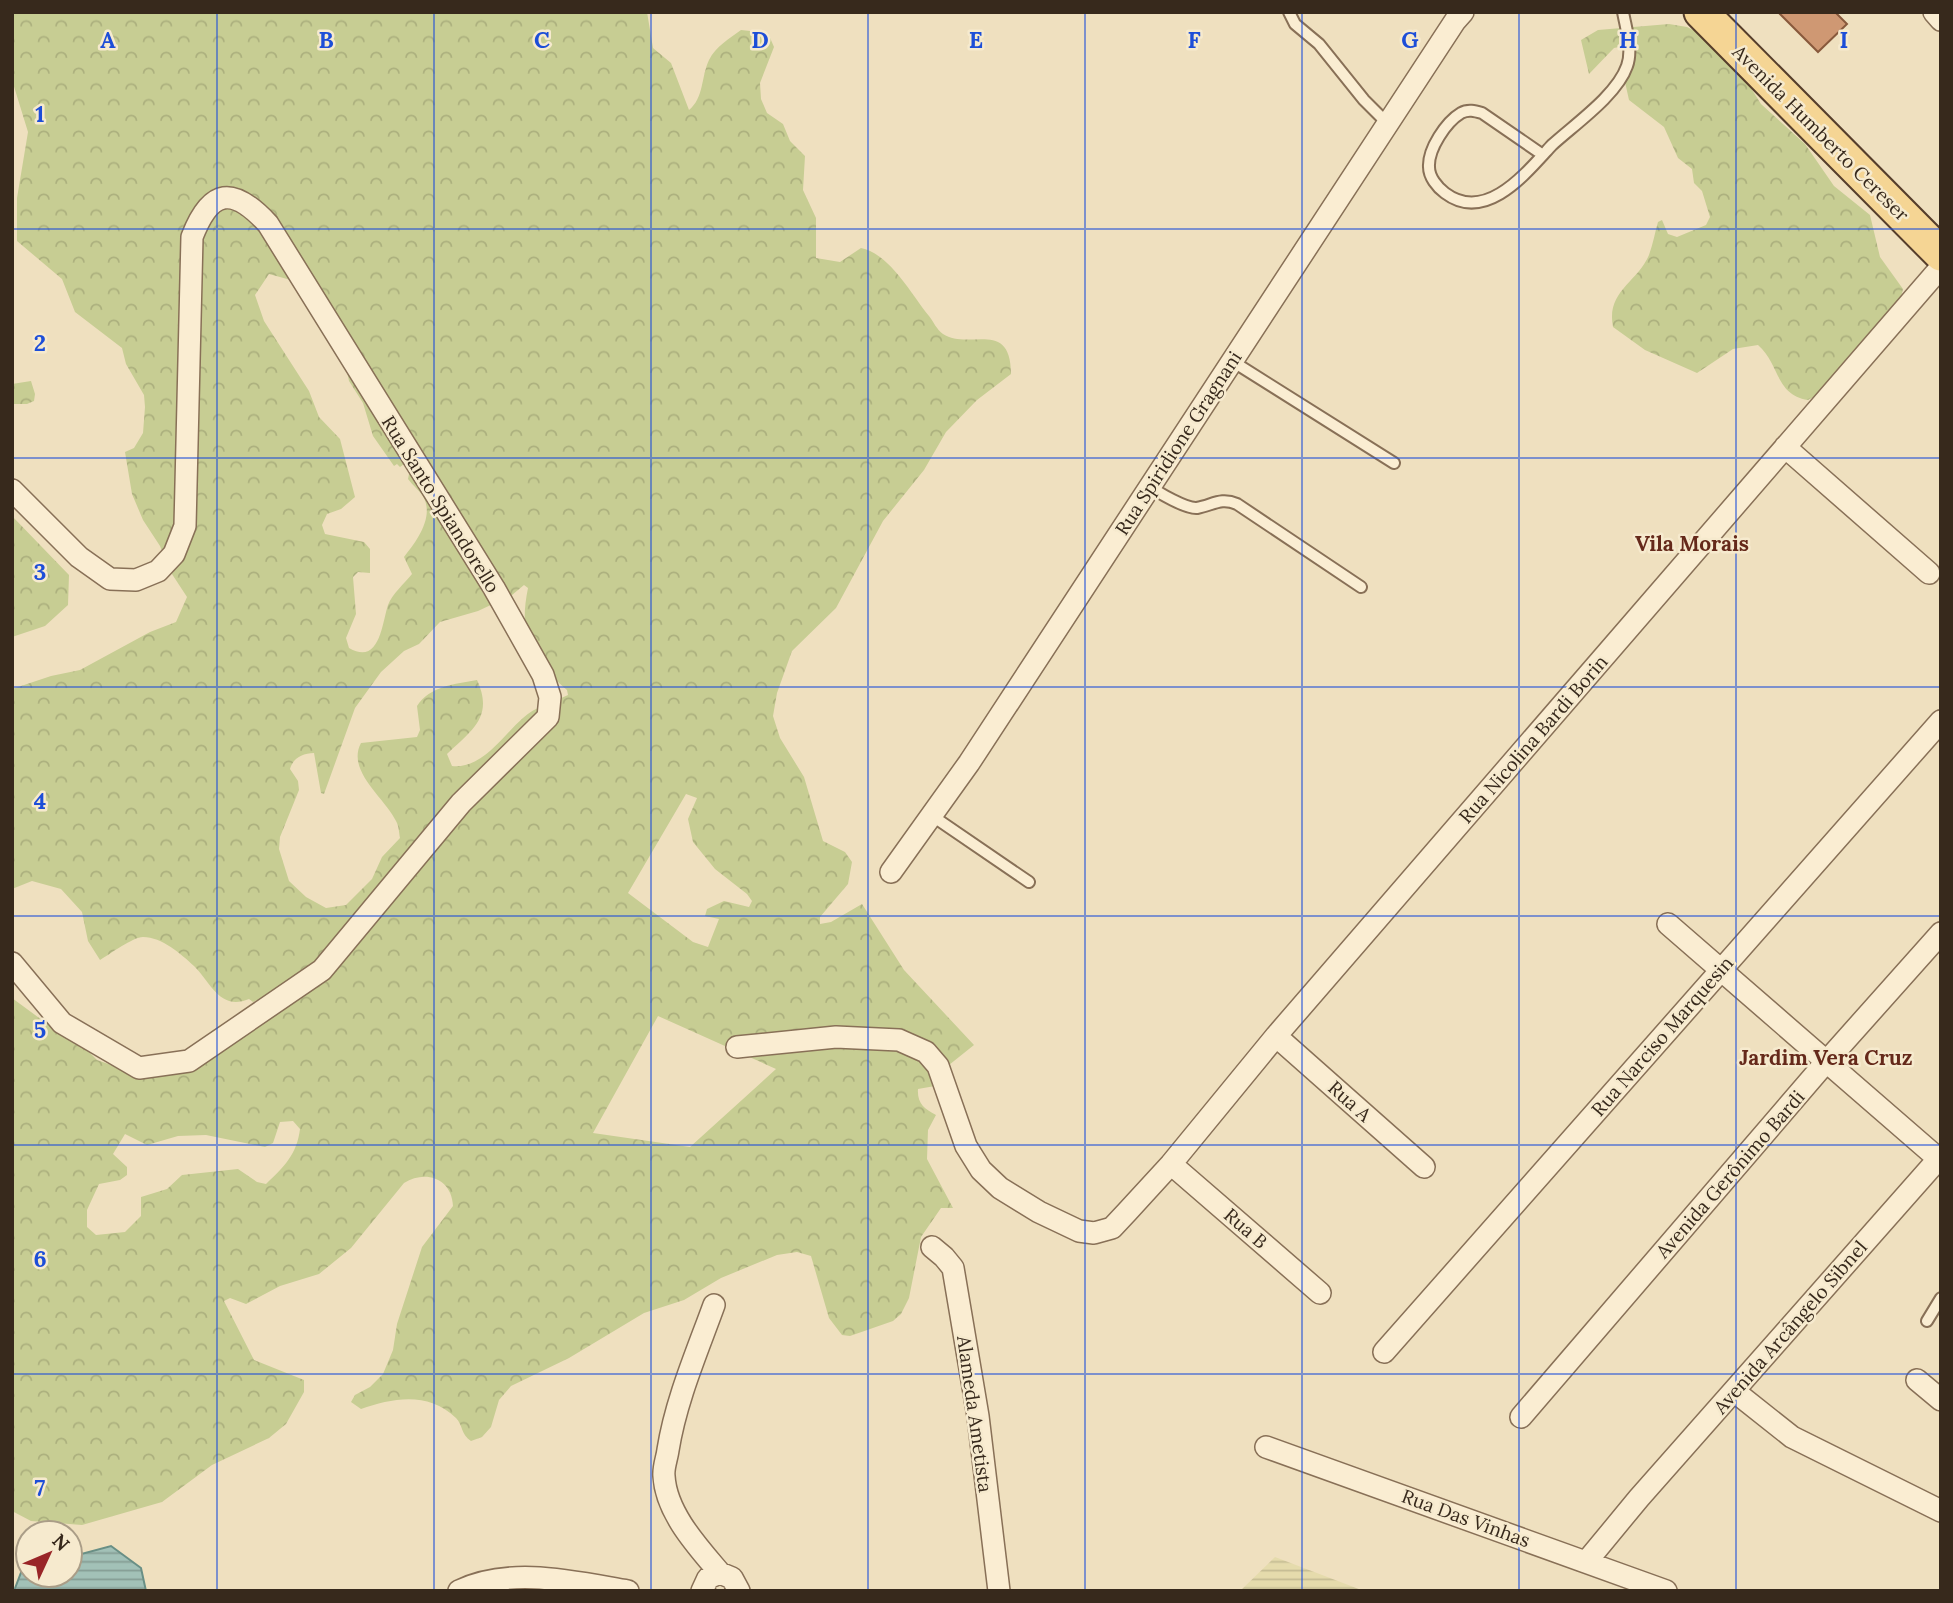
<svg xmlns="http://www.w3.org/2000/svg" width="1953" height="1603" font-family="Lora,serif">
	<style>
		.farmland { fill: url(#farmland-rules) }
		.forest { fill: url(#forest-crowns); fill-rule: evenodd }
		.water { fill: url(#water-rules); stroke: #698f85; stroke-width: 2 }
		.building { fill: #cf9873; stroke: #88593c; stroke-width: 2 }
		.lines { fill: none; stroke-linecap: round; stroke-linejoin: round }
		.lane-casing { stroke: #887057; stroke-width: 14 }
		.street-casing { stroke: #887057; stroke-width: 24 }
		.primary-casing { stroke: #563e2b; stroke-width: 37 }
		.lane { stroke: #faedd2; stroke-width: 10 }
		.street { stroke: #faedd2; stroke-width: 21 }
		.primary { stroke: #f5d594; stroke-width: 33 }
		.grid { fill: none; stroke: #1d4ed8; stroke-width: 2; stroke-opacity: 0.55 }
		.labels { text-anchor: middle; stroke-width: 5; stroke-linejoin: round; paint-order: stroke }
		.street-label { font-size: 19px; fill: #37291c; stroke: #f6eace }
		.neighbourhood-label { font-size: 21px; font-weight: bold; fill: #65291a; stroke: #f6eace }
		.grid-label { font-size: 23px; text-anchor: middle; font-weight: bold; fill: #1d4ed8; stroke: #f6eace; stroke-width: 5; stroke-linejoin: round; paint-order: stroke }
	</style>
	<defs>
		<pattern id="farmland-rules" width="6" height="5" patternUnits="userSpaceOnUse" patternTransform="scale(1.75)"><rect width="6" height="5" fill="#e5dbac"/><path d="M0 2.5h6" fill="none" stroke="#c5bc93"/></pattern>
		<pattern id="forest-crowns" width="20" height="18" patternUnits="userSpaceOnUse" patternTransform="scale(1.75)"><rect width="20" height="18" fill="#c7cd93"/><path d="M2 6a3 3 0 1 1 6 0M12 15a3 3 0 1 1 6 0" fill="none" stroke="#acb07e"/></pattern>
		<pattern id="water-rules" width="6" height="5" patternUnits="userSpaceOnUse" patternTransform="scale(1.75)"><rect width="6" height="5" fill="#a2c1b7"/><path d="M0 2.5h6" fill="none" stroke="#859d94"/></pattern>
	</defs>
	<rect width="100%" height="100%" fill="#efe0bf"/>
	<path class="farmland" d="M1275,1557L1364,1591H1240Z"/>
	<path class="forest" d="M12,12H647L653,48L671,63L689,110C704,98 701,77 709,60C716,46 729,39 741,30L768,33L774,47L760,83L761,99L767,113L783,124L790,141L805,156L803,190L816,218V258L840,262L861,248C890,254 911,294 929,316C933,321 937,330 943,334C968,351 1011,318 1011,374L977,400L946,432L924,470L883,521L836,608L792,651L777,693L773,716L780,738L804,777L823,841L845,852L852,862L848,884L820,917V924L831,922L862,904L904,970L974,1045L944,1069L935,1086L918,1089C917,1103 924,1109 936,1115L928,1130L927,1159L953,1208H941L921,1237L909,1298L901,1314L893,1321L850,1336L842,1335L829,1318L811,1256L797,1252L777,1255L721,1278L684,1300L644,1313L569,1358L511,1386L499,1400L491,1427L482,1437L471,1441C461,1435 463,1425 456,1418C428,1391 393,1398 361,1409L351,1402L355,1395L370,1387L383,1374L393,1350L397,1324L422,1247L453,1206C452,1179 426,1169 404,1183L351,1248L319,1274L280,1286L246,1304L230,1298L224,1301L254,1360L304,1380V1392L286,1424L269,1438L212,1465L162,1502L82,1525L31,1521L12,1511V998L46,1023L71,1034L97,1060L137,1074L161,1077L189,1065L264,1007L257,1000L253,1002L249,999C220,1011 211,983 194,966C181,954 162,937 143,937C133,937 110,954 100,960L88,941L82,912L61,889L32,881L12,889V689L51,676L80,670L150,632L176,622L187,597L170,571L160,546L143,520L132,494L125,452L134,448L143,433L145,407L144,395L126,364L122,348L75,312L62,279L17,241V198L28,132L12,80ZM269,274L298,282L343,352L349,381L363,403L373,436L394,466L397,464L400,467L408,461L411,464L408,479C412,485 419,490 423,496C435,517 416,542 404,557L412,574C404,584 392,594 388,605C382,623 380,666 349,648L346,638L356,614L353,577L358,572L370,573V549L364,542L325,534L322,525L327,514L341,509L355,497L340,439L319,417L309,391L264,321L255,295ZM524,585L528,588C518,637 531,658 567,690L568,695C554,702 534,707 523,718C502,736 483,769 452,766L447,754C472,730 494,717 477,680C455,684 430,686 417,706L420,730L417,737L361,743C346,771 385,798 396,821C399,826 399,833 400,838L382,857L372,879L346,905L326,908L306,897L289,881L279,849L280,837L299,790L298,781L290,769C293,758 303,753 314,753L321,793L324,794L355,708L381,672L404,651L419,644L440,622L478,611L512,595ZM686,794L697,798L688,819L693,842L715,869L747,894L752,901L749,907L724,901L707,909L705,916L719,919L708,947L693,942L628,893ZM658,1016L776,1069L690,1147L593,1133ZM293,1121L300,1129C297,1154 284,1167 266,1184L257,1182L238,1169L182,1175L167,1189L141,1197V1216L125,1232L96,1235L87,1227V1210L99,1184L120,1180L127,1175V1167L113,1154L125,1134L147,1145L178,1136L206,1135L265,1147L273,1143L280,1122Z
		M1669,24L1687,27L1737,52L1749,85L1761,104L1805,144L1834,186L1870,215L1880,257L1903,289L1900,301L1827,389L1808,400C1775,395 1780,364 1758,345L1733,349L1697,373L1645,350L1613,327C1606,291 1637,283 1649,255C1653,244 1655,232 1658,222L1662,220L1668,234L1677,237L1706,225L1710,217L1702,191L1694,183L1692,169L1678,158L1664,127L1629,100L1625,82L1624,46L1614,48L1589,74L1581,40L1598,30Z
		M31,381L35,394L34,401L27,404H12V384Z
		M12,516L69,575L68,605L45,626L12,637Z"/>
	<path class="water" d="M111,1546L141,1568L146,1591H14L22,1570L28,1569V1575H70V1557Z"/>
	<path class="building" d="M1778,12H1835L1847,24L1818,52Z"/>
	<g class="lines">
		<defs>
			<path id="lane" d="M1289,12L1295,24L1319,44L1364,100L1388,124
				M1543,155L1482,113C1475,111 1468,109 1461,113C1446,122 1428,149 1429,167C1429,177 1437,187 1445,193C1486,224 1527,172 1552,145C1575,124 1617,95 1627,66C1633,50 1626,29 1623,12
				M1232,361L1394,463
				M1150,486C1158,493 1187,509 1197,508C1213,505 1221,497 1237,504L1361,587
				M931,815L1029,882
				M1927,1321L1941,1298"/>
			<path id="street" d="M1934,12L1941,20
				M1785,447L1929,573
				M12,490L79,557L110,579L136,580L158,571L174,554L185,526L192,237C211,188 233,186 268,224L494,588L543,675L550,697L548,717L461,803L322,970L189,1061L139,1068L62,1023L12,963
				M891,872L969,763L1455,21L1463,12
				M1668,924L1941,1161
				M1276,1036L1424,1167
				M737,1047L836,1037L899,1040L926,1052L938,1066L966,1146L981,1170L1000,1188L1039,1212L1079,1231L1094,1233L1112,1228L1127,1212L1171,1164L1276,1036L1941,267
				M1171,1164L1320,1293
				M932,1247L944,1257L953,1268L978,1416L999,1591
				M714,1305C697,1352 676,1400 668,1450C667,1458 663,1468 664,1476C666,1513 698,1547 720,1573
				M1384,1352L1941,721
				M1917,1380L1941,1400
				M1734,1391L1792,1437L1941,1511
				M1521,1417L1826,1062L1941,933
				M1266,1447L1666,1591
				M1587,1561L1639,1498L1941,1156
				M459,1591C510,1566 575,1582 628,1591
				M702,1591L708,1578L720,1573L732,1578L739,1591"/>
			<path id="primary" d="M1701,12L1941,254"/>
		</defs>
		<use href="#lane" class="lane-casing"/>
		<use href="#street" class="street-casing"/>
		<use href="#primary" class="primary-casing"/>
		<use href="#lane" class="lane"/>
		<use href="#street" class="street"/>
		<use href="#primary" class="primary"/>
	</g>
	<path class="grid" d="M217,12V1591M434,12V1591M651,12V1591M868,12V1591M1085,12V1591M1302,12V1591M1519,12V1591M1736,12V1591M12,229H1941M12,458H1941M12,687H1941M12,916H1941M12,1145H1941M12,1374H1941"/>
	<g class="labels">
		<g class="street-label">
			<text transform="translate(1821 133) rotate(45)" y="7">Avenida Humberto Cereser</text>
			<text transform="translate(1178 443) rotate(-57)" y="7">Rua Spiridione Gragnani</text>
			<text transform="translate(441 504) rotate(58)" y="7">Rua Santo Spiandorello</text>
			<text transform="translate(1533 739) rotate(-49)" y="7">Rua Nicolina Bardi Borin</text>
			<text transform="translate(1662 1036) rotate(-49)" y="7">Rua Narciso Marquesin</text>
			<text transform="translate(1350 1101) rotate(42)" y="7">Rua A</text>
			<text transform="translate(1730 1174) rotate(-49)" y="7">Avenida Gerônimo Bardi</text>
			<text transform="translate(1246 1228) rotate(41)" y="7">Rua B</text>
			<text transform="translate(1790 1327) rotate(-49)" y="7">Avenida Arcângelo Sibnel</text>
			<text transform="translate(975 1414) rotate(82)" y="7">Alameda Ametista</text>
			<text transform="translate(1466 1518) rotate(20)" y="7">Rua Das Vinhas</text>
		</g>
		<g class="neighbourhood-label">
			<text x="1692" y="551">Vila Morais</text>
			<text x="1826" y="1065">Jardim Vera Cruz</text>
		</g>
	</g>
	<g class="grid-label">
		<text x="108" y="48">A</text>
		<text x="326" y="48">B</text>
		<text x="542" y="48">C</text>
		<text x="760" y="48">D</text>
		<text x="976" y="48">E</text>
		<text x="1194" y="48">F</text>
		<text x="1410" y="48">G</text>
		<text x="1628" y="48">H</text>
		<text x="1844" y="48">I</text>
		<text x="40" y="122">1</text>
		<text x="40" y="351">2</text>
		<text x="40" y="580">3</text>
		<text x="40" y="809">4</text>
		<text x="40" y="1038">5</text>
		<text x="40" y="1267">6</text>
		<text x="40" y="1496">7</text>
	</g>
	<rect width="1953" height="1603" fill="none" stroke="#37291c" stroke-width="28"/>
	<g transform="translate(49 1554) rotate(46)"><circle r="33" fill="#f6eace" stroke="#aa9d87" stroke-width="2"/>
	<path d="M0-5L12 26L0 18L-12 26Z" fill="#992527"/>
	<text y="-10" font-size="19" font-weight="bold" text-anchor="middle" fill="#37291c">N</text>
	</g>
</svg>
